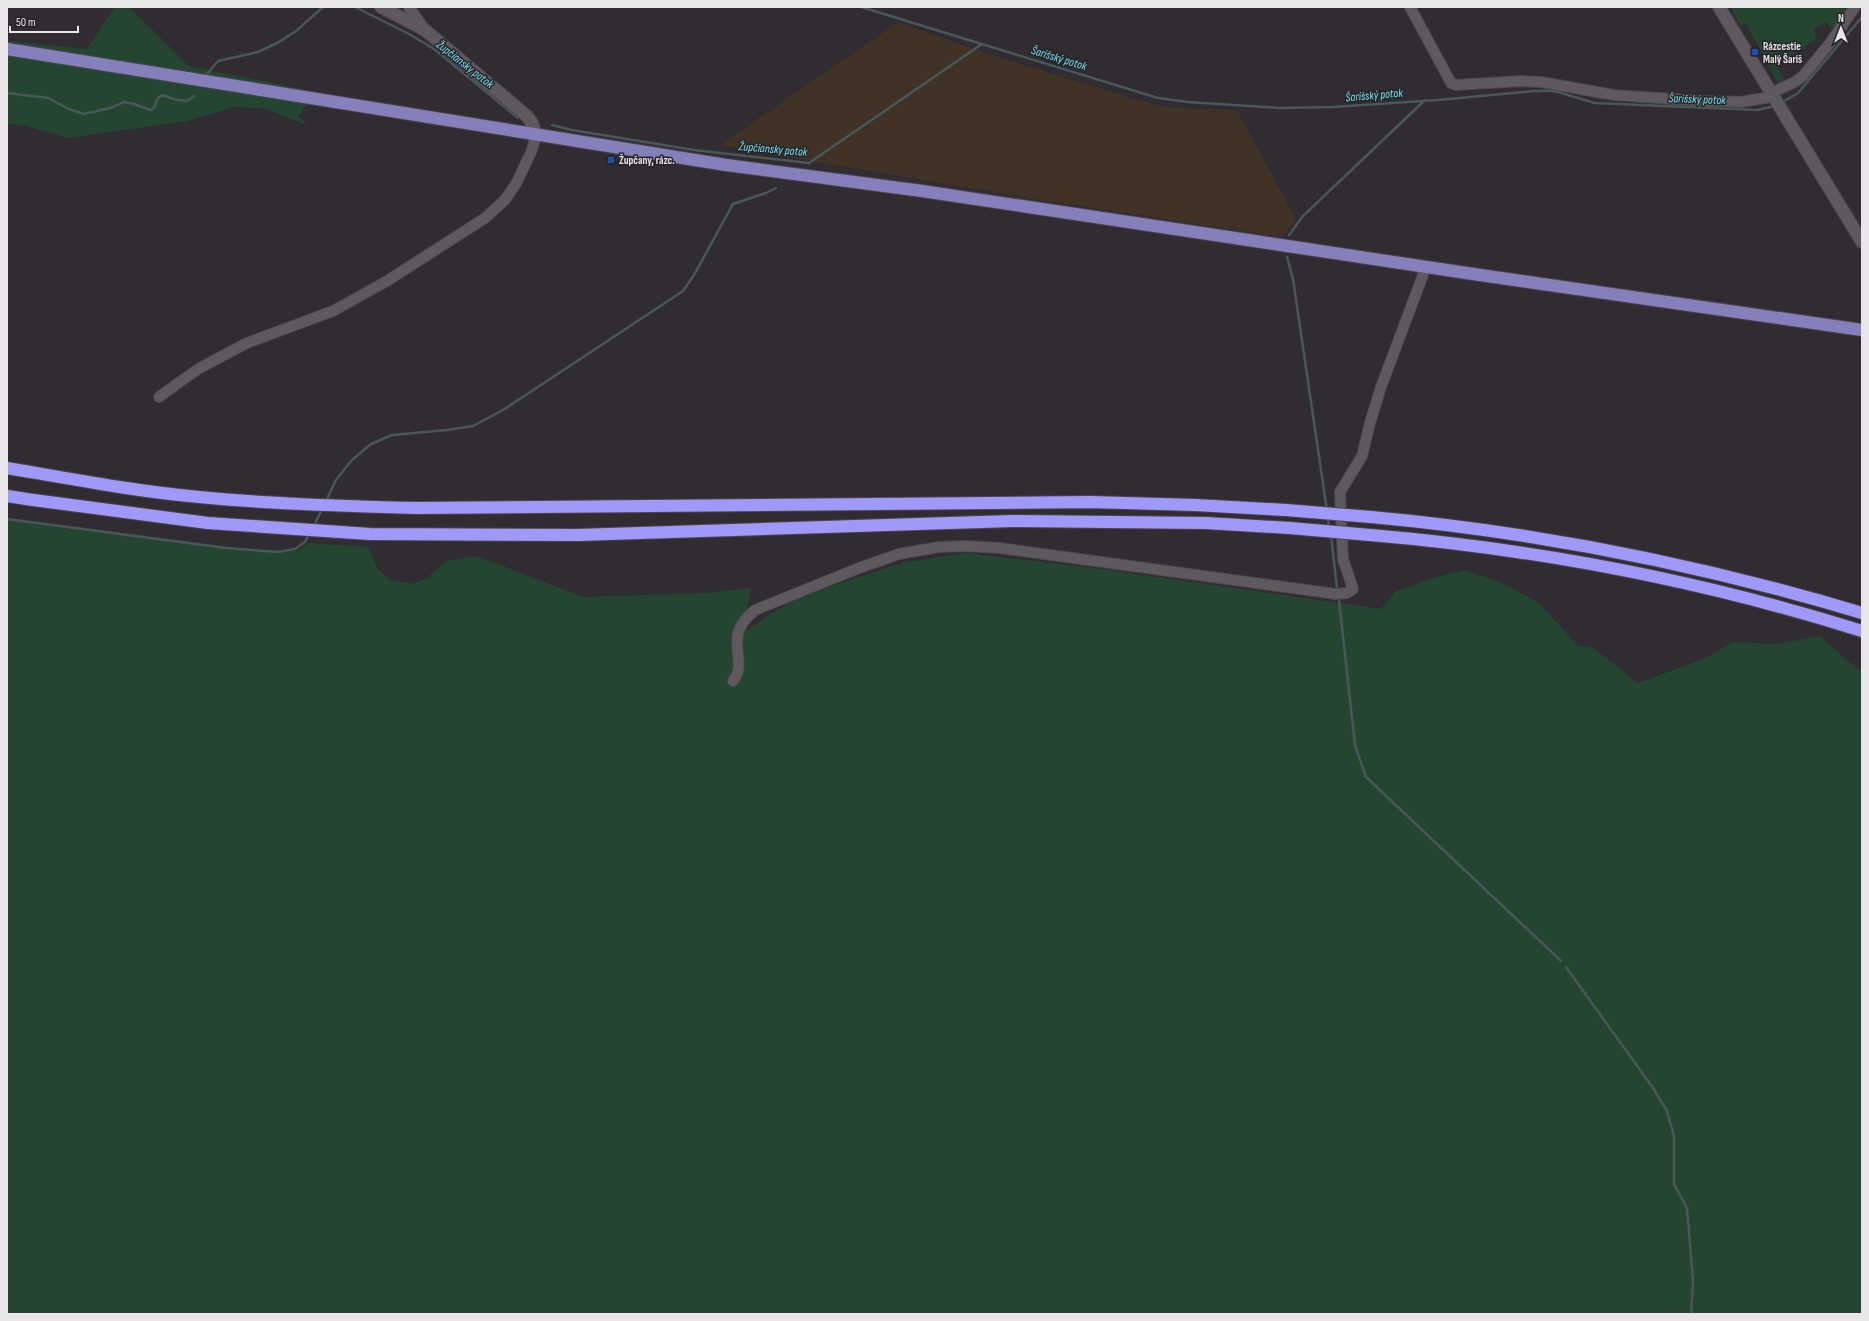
<svg xmlns="http://www.w3.org/2000/svg" width="1869" height="1321" font-family="'Sofia Sans Condensed',sans-serif">
	<style>
		.industrial { fill: #403325 }
		.green { fill: #244630 }
		.lines { fill: none; stroke-linecap: round; stroke-linejoin: round }
		.stream { stroke: #49575a; stroke-width: 2.5 }
		.street-casing { stroke: #4b474b; stroke-width: 12 }
		.secondary-casing { stroke: #4b474b; stroke-width: 14 }
		.primary-casing { stroke: #4b474b; stroke-width: 14 }
		.highway-casing { stroke: #4b474b; stroke-width: 14 }
		.street { stroke: #5f595f; stroke-width: 10 }
		.secondary { stroke: #5f595f; stroke-width: 12 }
		.primary { stroke: #857fbc; stroke-width: 12 }
		.highway { stroke: #9f99fa; stroke-width: 12 }
		.highway-bridge-casing { stroke: #4b474b; stroke-width: 14; stroke-linecap: butt }
		.highway-bridge { stroke: #9f99fa; stroke-width: 12 }
		.transit-dot { fill: #1a4fb4; stroke: #272227; stroke-width: 1.5 }
		.labels { text-anchor: middle; stroke-width: 3; stroke-linejoin: round; paint-order: stroke }
		.poi-label { font-size: 11px; font-weight: bold; fill: #e9e6e9; stroke: #272227; text-anchor: start }
		.water-label { font-size: 12px; font-style: italic; fill: #74e3ef; stroke: #272227 }
	</style>
	<rect width="100%" height="100%" fill="#312c31"/>
	<path class="industrial" d="M898,22L982,52L1144,102L1173,108L1237,110L1296,219L1282,237L1034,199L720,145Z"/>
	<path class="green" d="M115,7H129L189,66L306,90L308,103L298,116L308,125L262,108L234,107L188,121L69,138L26,126L7,124V41L87,49Z
		M1730,7H1850L1834,32L1826,22L1814,29L1816,39L1776,66L1784,79L1778,83L1746,23L1741,26Z
		M7,518L247,549L297,551L309,543L369,547L377,568L390,580L411,584L426,579L446,561L477,556L583,597L705,593L751,588L747,610V631L770,614L796,600L822,589L906,562L967,553L1102,569L1381,609L1395,592L1429,579L1465,570L1503,583L1539,603L1578,646L1592,647L1638,683L1706,658L1732,642L1776,644L1820,636L1857,669L1862,670V1314H7Z"/>
	<g class="lines">
		<path class="stream" d="M355,7L409,34L434,49L518,118
			M861,7L1158,98L1188,102L1280,108L1333,107L1438,100L1534,91H1554L1595,103L1757,110L1775,106
			M207,74L218,61L258,52L279,42L296,31L323,7
			M7,93L48,98L71,110L84,114L110,108L124,102L134,104L150,110L154,108L158,98L162,95L177,100L187,101L194,96
			M1781,103L1798,93L1862,17
			M552,125L572,130L694,150L809,163L982,44
			M1289,235L1303,216L1425,100
			M1287,257L1293,279L1327,511
			M326,501L336,480L352,460L371,444L392,435L447,430L473,426L503,410L683,291L694,275L733,204L766,193L776,188
			M1328,517L1329,528
			M7,519L226,548L278,552L295,549L305,542L309,534
			M314,526L322,509
			M1331,535L1337,588
			M1339,600L1355,745L1366,777L1561,961
			M1566,967L1653,1088L1667,1111L1674,1136V1184L1687,1208L1693,1281L1691,1314"/>
		<defs>
			<path id="street" d="M409,7L425,30
				M1410,7L1451,83L1456,85L1521,81L1541,82L1614,95L1703,101L1741,102L1758,99L1766,98L1771,93L1795,82L1803,76L1830,43L1855,7
				M159,397L198,369L247,343L333,311L387,281L485,218L505,200L517,182L532,150L536,135
				M733,681C750,660 720,638 755,610L859,568L899,554L939,547L966,546L1000,548L1336,594L1347,593L1353,589L1343,559L1340,492L1362,456L1370,423L1381,387L1426,267"/>
			<path id="secondary" d="M381,7L425,30L527,116L532,123L536,135
				M1719,7L1862,242"/>
			<path id="primary" d="M7,49L726,165L922,191L1480,275L1862,330"/>
			<path id="highway" d="M7,468C71,479 134,491 199,497C271,504 344,506 417,508L1090,502L1195,505L1286,510
				M7,496L33,500L208,523L370,534L578,535L1012,521L1206,523L1290,528
				M1371,517C1537,532 1702,565 1862,613
				M1370,535C1537,549 1703,581 1862,631"/>
		</defs>
		<use href="#street" class="street-casing"/>
		<use href="#secondary" class="secondary-casing"/>
		<use href="#primary" class="primary-casing"/>
		<use href="#highway" class="highway-casing"/>
		<use href="#street" class="street"/>
		<use href="#secondary" class="secondary"/>
		<use href="#primary" class="primary"/>
		<use href="#highway" class="highway"/>
		<defs>
			<path id="highway-bridge" d="M1286,510L1371,517
				M1290,528L1370,535"/>
		</defs>
		<use href="#highway-bridge" class="highway-bridge-casing"/>
		<use href="#highway-bridge" class="highway-bridge"/>
	</g>
	<g class="transit-dot">
		<rect x="1751" y="48" width="8" height="8" rx="2"/>
		<rect x="607" y="156" width="8" height="8" rx="2"/>
	</g>
	<g class="labels">
		<g class="poi-label">
			<text x="1763" y="50">Rázcestie<tspan x="1763" dy="13">Malý Šariš</tspan></text>
			<text x="619" y="164">Župčany, rázc.</text>
		</g>
		<g class="water-label">
			<text transform="translate(1059 58) rotate(17)" y="4">Šarišský potok</text>
			<text transform="translate(465 64) rotate(38)" y="4">Župčiansky potok</text>
			<text transform="translate(1374 95) rotate(-5)" y="4">Šarišský potok</text>
			<text transform="translate(1697 99) rotate(2)" y="4">Šarišský potok</text>
			<text transform="translate(773 149) rotate(5)" y="4">Župčiansky potok</text>
		</g>
	</g>
	<rect width="1869" height="1321" fill="none" stroke="#e9e6e9" stroke-width="16"/>
	<g transform="translate(1841 28)" stroke="#272227" stroke-width="3" paint-order="stroke">
	<path d="M0-3L7 15L0 10L-7 15Z" fill="#e9e6e9"/>
	<text y="-6" font-size="11" font-weight="bold" text-anchor="middle" fill="#e9e6e9">N</text>
	</g>
	<path d="M10 26v6h68v-6" fill="none" stroke="#e9e6e9" stroke-width="2"/>
	<text x="16" y="26" font-size="12" fill="#e9e6e9" stroke="#272227" stroke-width="3" paint-order="stroke">50 m</text>
</svg>
